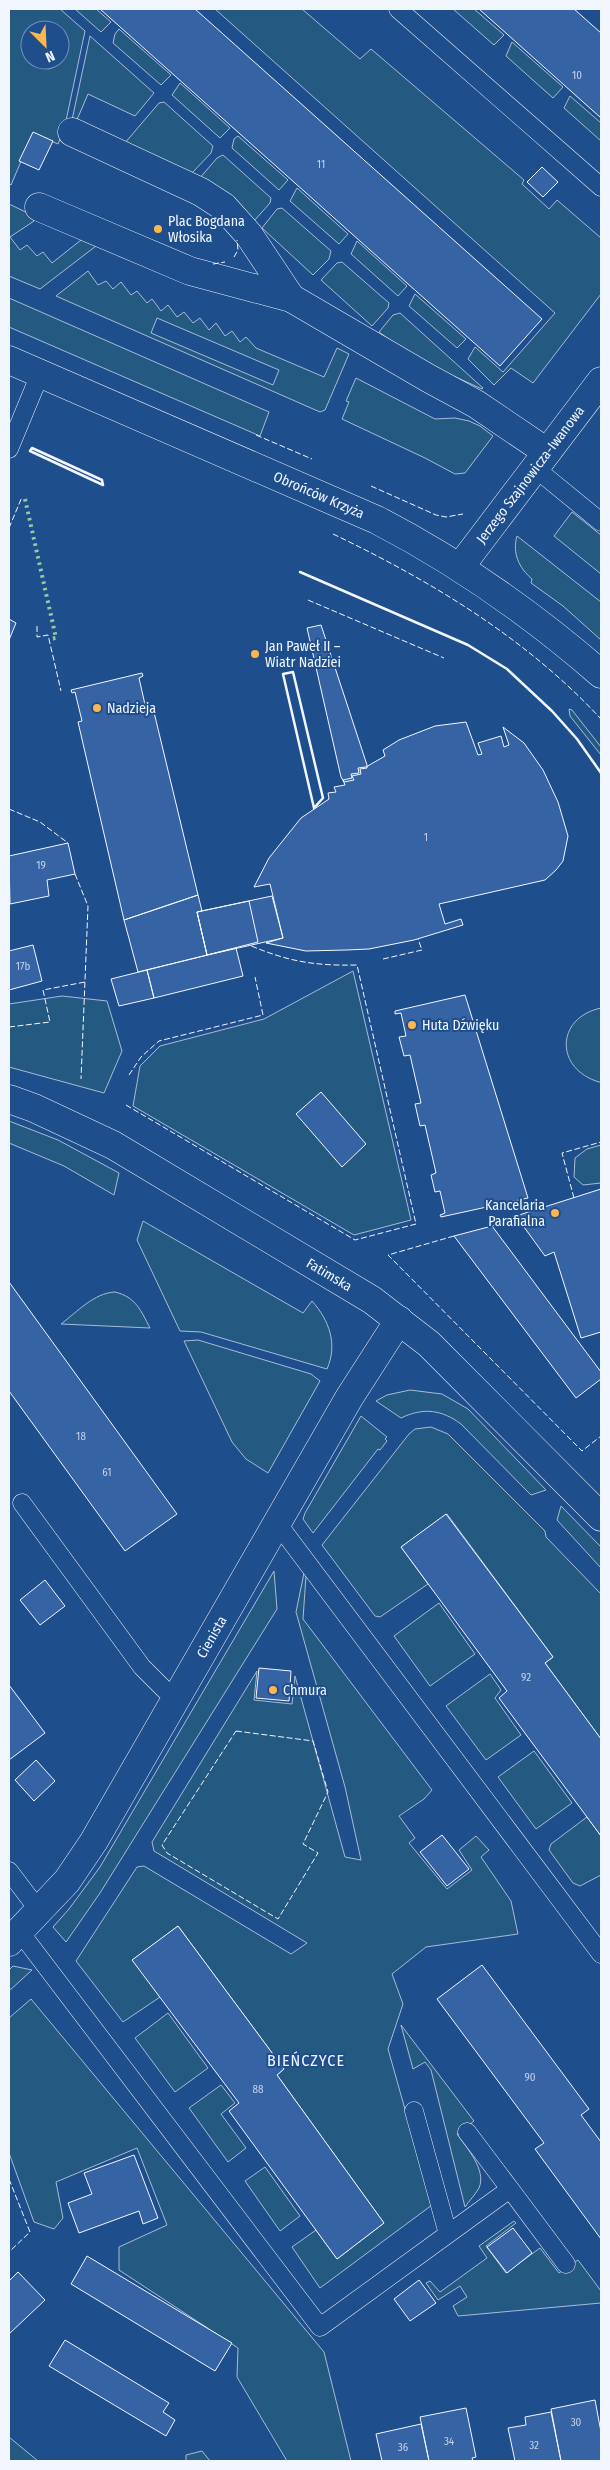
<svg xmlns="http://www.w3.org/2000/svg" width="610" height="2470" font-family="'Fira Sans Condensed',sans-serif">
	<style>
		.green { fill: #245a82; stroke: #a8bbd7; fill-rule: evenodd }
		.building { fill: #3563a3; stroke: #f2f6ff }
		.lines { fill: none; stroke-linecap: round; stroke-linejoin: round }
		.lane-casing { stroke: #f2f6ff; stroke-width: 19 }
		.street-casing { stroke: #f2f6ff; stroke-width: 29 }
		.secondary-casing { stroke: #f2f6ff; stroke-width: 29 }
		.lane { stroke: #1f4e8c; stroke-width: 18 }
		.street { stroke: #1f4e8c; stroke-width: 28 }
		.secondary { stroke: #1f4e8c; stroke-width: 28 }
		.hedge { stroke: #97c8a6; stroke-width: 4; stroke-dasharray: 2.5 4; stroke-linecap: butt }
		.fence { stroke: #f2f6ff; stroke-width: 1; stroke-dasharray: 6 2.5; stroke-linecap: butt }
		.wall { stroke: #f2f6ff; stroke-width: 2.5 }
		.poi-dot { fill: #ffb74d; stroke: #1f4e8c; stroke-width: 2 }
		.labels { text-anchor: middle; stroke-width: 4; stroke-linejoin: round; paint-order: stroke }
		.number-label { font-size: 11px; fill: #c3d1e8 }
		.poi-label { font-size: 14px; fill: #f2f6ff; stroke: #1f4e8c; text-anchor: start }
		.street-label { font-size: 14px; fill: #f2f6ff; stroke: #1f4e8c }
		.quarter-label { font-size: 16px; letter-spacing: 1px; fill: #f2f6ff; stroke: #1f4e8c }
	</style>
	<rect width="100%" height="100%" fill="#1f4e8c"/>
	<path class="green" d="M9,9H60L85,31L64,130L58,144L33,133L11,185L9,183ZM30,30H60V60H30Z
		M75,9H96L111,22L101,32Z
		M215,9H302L360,59L371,49L524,180L522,184L549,209L557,200L601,238V294L533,383L511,368L494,385L468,359L475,347L503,372L555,313Z
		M453,9H474L504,35L494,45Z
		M119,29L171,75L161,85L113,43L115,34Z
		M90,36L154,93L135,116L88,94L76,122L72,120Z
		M512,42L563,87L553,98L506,56Z
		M180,83L230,128L220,138L172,95Z
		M570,96L601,123V141L564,108Z
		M164,102L213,146L211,153L191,174L124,144L159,103Z
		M238,136L288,180L279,190L232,148L234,139Z
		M223,155L271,198L270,203L254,221L199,179L217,158Z
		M297,188L348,234L339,244L290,201Z
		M9,204L34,216L32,219L34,221L10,237L20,250L27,245L37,256L43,252L52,263L81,240L96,246L40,289L9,276Z
		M282,208L331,251L329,259L313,275L262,228L277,209Z
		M357,241L407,286L398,296L351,254Z
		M342,262L389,303L388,308L372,326L321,280L337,263Z
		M88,271L98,285L106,281L113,289L121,282L131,295L137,291L147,303L152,299L161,311L168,305L177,317L184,312L193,323L200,318L209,330L216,323L225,336L232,331L240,342L246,337L256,348L324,377L337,348L349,354L325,410L320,412L56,296ZM157,318L279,370L273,385L151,333Z
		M415,294L466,339L457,348L409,306Z
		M9,298L269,412L260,436L9,327Z
		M400,313L483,388L482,389L416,359L379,332L393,315Z
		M356,378L435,419L455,418L469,421L480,426L493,436L465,473L455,474L425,458L342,419L349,402L346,401Z
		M572,512L601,535V574L554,536Z
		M517,536L601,602V640L563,606L531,583L532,579C519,568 512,553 517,536Z
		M569,709L572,710L601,747V755L570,716Z
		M353,971L411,1220L354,1235L133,1106L140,1066L160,1046L264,1019Z
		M62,996L107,1001L122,1051L104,1093L9,1067V1004Z
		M601,1008V1082H599C555,1069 555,1018 601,1008Z
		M9,1121L58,1140L119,1173L114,1195L64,1166L9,1143Z
		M601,1145V1183L583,1185L574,1177L575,1158L587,1149Z
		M143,1221L303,1313L312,1301C329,1320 338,1344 327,1369L201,1332L180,1331L137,1240Z
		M115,1292C136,1297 141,1311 150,1328L61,1324C77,1312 94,1293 115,1292Z
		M198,1340L311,1374L320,1381L268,1473L246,1459L232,1442L184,1341Z
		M410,1390L442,1394L468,1409L546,1490L531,1495L461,1424C442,1410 424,1407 401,1418L376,1401L387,1395Z
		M361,1416L387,1437L385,1439L387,1441L380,1450L378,1449L313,1533L303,1519L305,1513Z
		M431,1427L448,1434L545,1531L546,1537L601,1594V1739L545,1663L553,1657L447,1514L401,1547L428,1584L380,1617L375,1616L322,1545L409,1434L415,1429Z
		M561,1506L601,1547V1568L557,1520Z
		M274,1571L277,1609L100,1893L66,1942L53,1927L69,1909L100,1867Z
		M304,1573L306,1576L303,1619L432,1790L424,1799L399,1816L415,1838L409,1843L447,1889L472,1870L459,1850L476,1836L489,1850L481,1857L511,1901L518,1934L426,1947L392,1974L403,2004L388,2049L432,2205L320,2288L292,2247L316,2230L337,2259L384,2223L277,2075L284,2069L178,1926L133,1960L160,1997L123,2022L76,1961L137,1867L144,1866L291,1954L307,1943L154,1851L152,1842L257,1671L254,1700L292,1704L295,1676L345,1857L361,1860L345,1787L296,1612Z
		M439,1603L475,1654L430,1686L394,1636Z
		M490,1674L501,1690L495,1698L521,1735L486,1760L446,1706Z
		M534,1751L572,1803L536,1829L498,1777Z
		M587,1817L601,1836V1875L580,1886L573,1883L549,1850L551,1844Z
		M13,1966L32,1970L9,1991V1970Z
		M31,1999L324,2352L351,2461H287L237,2377L238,2348L119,2270V2247L167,2225L137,2148L56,2182L63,2218L54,2229L34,2222L9,2153V2018Z
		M168,2013L208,2068L175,2092L135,2038Z
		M401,2025L474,2121L457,2134C466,2147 487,2170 479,2188C475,2195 469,2201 465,2207L431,2070L425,2062L413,2069Z
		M221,2085L235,2103L221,2114L246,2148L228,2162L189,2108Z
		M265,2167L300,2216L280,2231L245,2181Z
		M514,2221L516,2223L486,2246L506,2273L540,2248L559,2273L578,2260L601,2291V2303L458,2316L453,2306L467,2297L460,2286L438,2300L426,2283L430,2281L440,2292L487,2258L479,2246Z
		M9,2437L38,2461H9Z
		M202,2451L210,2461H186V2455Z"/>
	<path class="building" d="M100,9H195L542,319L500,366Z
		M479,9H574L601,33V118Z
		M33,132L53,141L39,170L19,161Z
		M542,167L558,182L543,197L527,182Z
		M9,619L16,623L9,640Z
		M321,625L367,765V768L360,769L361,774L352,776L354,780L344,782L341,777L307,628Z
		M142,673L143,676L139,678L146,709L153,708L198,895L124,920L78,722L82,721L75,692L72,693L71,690Z
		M466,722L478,755L482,754L478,743L501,736L504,747L509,745L503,727L524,743L543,770L558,802L568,836L563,861L556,870L545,880L439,904L445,924L461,919L463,925L414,940L369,949L346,950L306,951L266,943L283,938L270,884L254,887L269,858L301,818L329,799L328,793L336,792L334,787L345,785L343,780L352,778L351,774L359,773L358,768L366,767L385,756L383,750L399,740L435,726Z
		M68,843L75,874L47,880L49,896L10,904L9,856Z
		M198,895L202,911L197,912L207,955L138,972L124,920Z
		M272,896L283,938L207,955L197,912Z
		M249,901L258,942L207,955L197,912Z
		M33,945L42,981L9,990V951Z
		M236,948L243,976L154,998L147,970Z
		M147,970L154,998L119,1006L111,979Z
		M465,995L528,1198L441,1217L440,1215L445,1213L440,1191L435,1192L431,1175L436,1173L425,1125L420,1126L415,1104L421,1103L410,1055L404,1056L399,1037L406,1036L401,1013L395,1014V1011Z
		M321,1092L366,1144L342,1167L296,1114Z
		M601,1189V1332L581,1338L554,1252L545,1256L516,1216Z
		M492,1226L601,1372V1379L576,1398L454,1236Z
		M9,1282L177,1514L125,1551L9,1391Z
		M446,1514L553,1657L545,1663L601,1739V1836L499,1698L507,1691L401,1547Z
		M45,1580L65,1606L40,1625L20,1600Z
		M259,1668L291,1671L289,1701L256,1698Z
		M9,1685L45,1733L9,1760Z
		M36,1760L55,1781L34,1801L15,1780Z
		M442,1835L469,1869L447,1886L420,1852Z
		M178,1926L284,2069L277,2075L384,2223L337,2259L229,2111L239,2103L132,1960Z
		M482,1965L589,2109L581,2115L601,2142V2239L535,2149L544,2143L437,1999Z
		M134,2155L158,2218L143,2224L139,2211L79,2233L68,2203L92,2194L84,2173Z
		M513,2228L532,2253L507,2273L487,2247Z
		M87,2256L232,2343L215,2371L71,2284Z
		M18,2272L45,2300L9,2334V2281Z
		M419,2280L436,2303L410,2321L394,2299Z
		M65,2340L169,2403L163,2412L175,2420L166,2436L49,2366Z
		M595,2400L601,2432V2461H561L551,2409Z
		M466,2408L476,2457L472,2458L473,2461H429L420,2417Z
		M551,2412L561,2461H515L508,2428L526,2425L525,2417Z
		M421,2424L429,2461H382L376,2434Z"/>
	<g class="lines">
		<defs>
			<path id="lane" d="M398,9L601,187
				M9,449L40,374
				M535,468L601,522
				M22,1503L142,1667L165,1690L175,1697
				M278,1524L601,1954
				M9,1871L40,1912
				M20,1932L320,2327L448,2234L414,2111
				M467,2132L510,2189
				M448,2234L510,2189L566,2264"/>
			<g id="street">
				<path d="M72,132L201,192L224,207L249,235L291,298"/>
				<path d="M39,207L190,271L291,298L428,378L476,404L547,452"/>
				<path id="s1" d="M460,567L601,381"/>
				<path id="s2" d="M9,1099L34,1108L113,1145L372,1300L429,1344L601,1517"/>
				<path id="s3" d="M9,1942L67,1881L94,1841L349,1398L399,1320"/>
			</g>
			<g id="secondary">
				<path id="s4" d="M9,360L377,520C458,562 532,614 601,674"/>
			</g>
		</defs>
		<use href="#lane" class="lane-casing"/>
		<use href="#street" class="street-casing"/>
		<use href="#secondary" class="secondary-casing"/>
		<use href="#lane" class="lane"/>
		<use href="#street" class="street"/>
		<use href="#secondary" class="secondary"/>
		<path class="hedge" d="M25,499L56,638L50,639"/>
		<path class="fence" d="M234,257L238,250L237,240
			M213,264L225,262
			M256,435L312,459
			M371,486L436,515L446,517L463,514
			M9,528L22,497
			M333,534C431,581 526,638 601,719
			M308,600L444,658
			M37,626V637L48,635L61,691
			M9,809L40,822L68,843
			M75,874L88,906L81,1079
			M383,959L422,950L418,939
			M9,1027L50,1022L43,990L85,982
			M129,1075L141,1057L159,1041L263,1015L255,977
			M126,1105L355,1240L416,1224L357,965C313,966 287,961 249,945
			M574,1198L562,1153L601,1142
			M492,1226L518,1219
			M454,1236L388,1255L582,1451L601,1436
			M236,1731L313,1741L328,1792L303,1844L318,1853L278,1919L167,1853L162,1845Z
			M9,2179L30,2232L9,2252"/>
		<path class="wall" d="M32,448L102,480L103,485L30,451Z
			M300,572L468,645L507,669L552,711L577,739L601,773
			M293,672L323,798L314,808L283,674Z"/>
	</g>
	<g class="poi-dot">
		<circle cx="158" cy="229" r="5"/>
		<circle cx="255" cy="654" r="5"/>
		<circle cx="97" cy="708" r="5"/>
		<circle cx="412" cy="1025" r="5"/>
		<circle cx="555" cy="1213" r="5"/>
		<circle cx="273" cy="1690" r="5"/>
	</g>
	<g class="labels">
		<g class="number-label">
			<text x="577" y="79">10</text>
			<text x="321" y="168">11</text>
			<text x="426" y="841">1</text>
			<text x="41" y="869">19</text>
			<text x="23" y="970">17b</text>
			<text x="81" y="1440">18</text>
			<text x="107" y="1476">61</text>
			<text x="526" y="1681">92</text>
			<text x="530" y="2081">90</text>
			<text x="258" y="2093">88</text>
			<text x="576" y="2426">30</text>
			<text x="449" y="2445">34</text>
			<text x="534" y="2449">32</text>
			<text x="403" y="2451">36</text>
		</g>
		<g class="poi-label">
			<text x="168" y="226">Plac Bogdana<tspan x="168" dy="16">Włosika</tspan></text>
			<text x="265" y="651">Jan Paweł II –<tspan x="265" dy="16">Wiatr Nadziei</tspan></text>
			<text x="107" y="713">Nadzieja</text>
			<text x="422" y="1030">Huta Dźwięku</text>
			<text x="545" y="1210" text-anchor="end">Kancelaria<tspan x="545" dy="16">Parafialna</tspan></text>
			<text x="283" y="1695">Chmura</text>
		</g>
		<g class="street-label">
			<text dy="5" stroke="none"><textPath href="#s1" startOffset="116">Jerzego Szajnowicza-Iwanowa</textPath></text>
			<text dy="5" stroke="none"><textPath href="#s4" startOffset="338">Obrońców Krzyża</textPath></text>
			<text dy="5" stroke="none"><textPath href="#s2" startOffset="366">Fatimska</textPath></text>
			<text dy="5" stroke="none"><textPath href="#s3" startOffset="368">Cienista</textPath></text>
		</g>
		<g class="quarter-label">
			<text x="306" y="2066">BIEŃCZYCE</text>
		</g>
	</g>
	<rect width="610" height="2470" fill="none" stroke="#f2f6ff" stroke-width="20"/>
	<g transform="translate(45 45) rotate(156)"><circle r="24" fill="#1f4e8c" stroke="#7391ba"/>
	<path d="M0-4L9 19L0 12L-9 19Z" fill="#ffb74d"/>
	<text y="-8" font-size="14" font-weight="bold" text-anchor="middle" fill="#f2f6ff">N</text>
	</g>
</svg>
